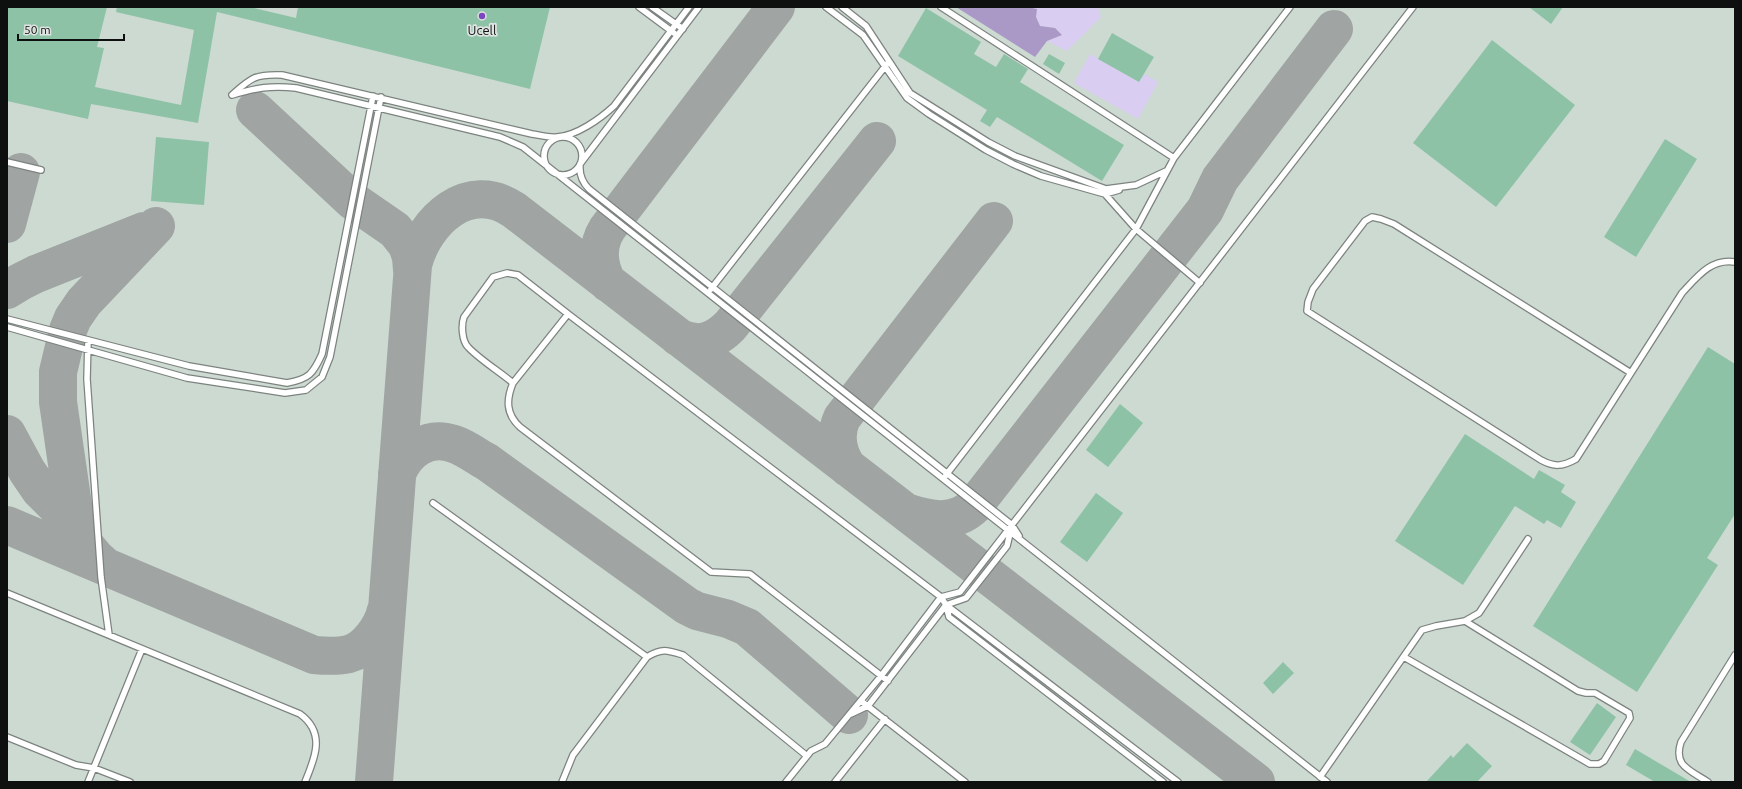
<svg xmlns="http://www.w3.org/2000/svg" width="1742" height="789" font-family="Ubuntu,sans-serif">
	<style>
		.built { fill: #ccdad2 }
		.green { fill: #d9cdf1 }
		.forest { fill: #aa99c7 }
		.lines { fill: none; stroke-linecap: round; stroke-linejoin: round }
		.taxiway { stroke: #a0a4a2; stroke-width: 38 }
		.building { fill: #8ec2a6 }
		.lane-casing { stroke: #7d837f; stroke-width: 8 }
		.lane { stroke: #fff; stroke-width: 5.5 }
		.poi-dot { fill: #7c46be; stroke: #dee4e1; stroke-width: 1.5 }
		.labels { text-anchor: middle; stroke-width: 3.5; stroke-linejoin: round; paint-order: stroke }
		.poi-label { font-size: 13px; fill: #0e100f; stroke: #dee4e1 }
	</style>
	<rect width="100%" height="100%" fill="#dee4e1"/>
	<path class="built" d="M7,7H1735V782H7Z"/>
	<path class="green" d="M1028,7H1098L1101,17L1067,51L1047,41L1062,35L1055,28L1040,26L1036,17Z
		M1090,54L1139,82L1144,74L1158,82L1138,119L1074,83Z"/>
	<path class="forest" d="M956,7H1028L1037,9L1036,17L1040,26L1055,28L1062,35L1047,41L1035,57Z"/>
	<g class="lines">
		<path class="taxiway" d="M255,110L353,201L395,230L407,245L411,257L412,270
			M7,224L21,172
			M608,283C598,265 596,247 607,229L776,7
			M7,290L20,282L36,274L144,231
			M678,337C699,347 714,342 730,326L877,141
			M7,434L27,471L40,490L81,531
			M848,468C838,453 834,435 842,418L994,221
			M397,474C406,450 428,435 454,444C466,448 476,456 487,462L687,606L697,611L728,619L747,627L849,715
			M906,512C930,520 954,525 974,506L1205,210L1220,179L1334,29
			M7,525L314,655C325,656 337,657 349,654C367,649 382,627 386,610
			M106,567C92,556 82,543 76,526L58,402V372L68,330L73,318L84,302L156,226
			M374,782L413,265C424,221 468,179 514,210L1256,782"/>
	</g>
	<path class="building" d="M7,7H107L97,47L104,48L95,87L181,105L194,30L116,12L117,7H250L296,18L298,7H550L530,89L217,12L198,123L91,104L88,119L7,101Z
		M1529,7H1563L1551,24Z
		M926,8L981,42L974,54L996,67L1004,54L1028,69L1020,82L1124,145L1102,181L997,117L990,127L980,121L987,110L898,56Z
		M1112,33L1154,57L1139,82L1098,59Z
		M1492,40L1575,105L1496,207L1413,143Z
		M1049,54L1065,63L1059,74L1043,64Z
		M156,137L209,142L204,205L151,201Z
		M1665,139L1697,159L1636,257L1604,237Z
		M1708,347L1735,364V514L1707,558L1718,565L1637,692L1533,626Z
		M1120,404L1143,423L1108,467L1086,450Z
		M1465,434L1534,479L1539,470L1565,485L1561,492L1576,502L1561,528L1547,520L1544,524L1515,506L1463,585L1395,541Z
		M1096,493L1123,513L1087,562L1060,542Z
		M1283,662L1294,673L1273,694L1263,683Z
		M1597,703L1616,717L1590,755L1570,742Z
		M1467,743L1492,766L1477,782H1426L1451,755L1453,758Z
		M1635,749L1691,782H1655L1626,765Z"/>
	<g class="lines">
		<defs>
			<path id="lane" d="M639,7L674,33
				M652,7L683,29
				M699,7L580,164C579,174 582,182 589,189L1012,525L1019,536
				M826,7L863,35L907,98L929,114L986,150L1013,164L1041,176L1105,194L1119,190
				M842,7L866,26L910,93L988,142L1015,156L1106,189L1136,185L1166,171
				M941,7L1174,158
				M233,94C252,77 256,74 282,75L532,134C540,135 549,138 557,137C576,136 600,119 614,106L689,7
				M232,95C256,88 271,85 296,88L500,137L523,147L1327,782
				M544 156a19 19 0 1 1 38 0a19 19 0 1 1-38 0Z
				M7,162L41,170
				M1104,193L1136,229L1200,283
				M711,289L887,64
				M7,319L189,366L287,383C309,379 313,374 322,354L373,96
				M7,327L187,378L285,393L306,390L322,377L330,357L381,97
				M88,340L87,379L101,577L109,635
				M1631,373L1394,224L1381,219L1372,217L1365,221L1313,289L1308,302L1307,311L1541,460C1554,467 1562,467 1576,459L1682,293C1697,277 1711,258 1735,262
				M513,383C500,372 479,359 468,347C462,341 461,325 464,317L493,277L507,273L518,275L568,314
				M946,475L1136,229L1174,158L1290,7
				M433,503L647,657
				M7,593L300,714C326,733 315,758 305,782
				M946,605L949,617L1163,782
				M1404,657L1590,764H1599L1604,761L1630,718L1629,713L1595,693H1586L1578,691L1465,621
				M888,681L750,574L711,572L520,427C506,414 506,400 513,383L568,314L941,597L946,605L1178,782
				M861,701L965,782
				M851,714L868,706L946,605L966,598L1007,546L1011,529
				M7,737L76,765L94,768L130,782
				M1320,777L1422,630L1436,626L1465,621L1479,613L1528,539
				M88,782L142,649
				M562,782L573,755L647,657C662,648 667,650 683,655L807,756
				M786,782L811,751L825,744L881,676L941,597L960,592L1413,7
				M835,782L885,719
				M1708,782C1690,770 1673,766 1681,742L1735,655"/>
		</defs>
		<use href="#lane" class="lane-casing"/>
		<use href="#lane" class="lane"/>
	</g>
	<circle class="poi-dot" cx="482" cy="16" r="4"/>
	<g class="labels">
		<g class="poi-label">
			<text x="482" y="35">Ucell</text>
		</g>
	</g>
	<rect width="1742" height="789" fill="none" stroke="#0e100f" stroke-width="16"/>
	<path d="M18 34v6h106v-6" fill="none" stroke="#0e100f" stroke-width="2"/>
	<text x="24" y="34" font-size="12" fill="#0e100f" stroke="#dee4e1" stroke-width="3" paint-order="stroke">50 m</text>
</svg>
